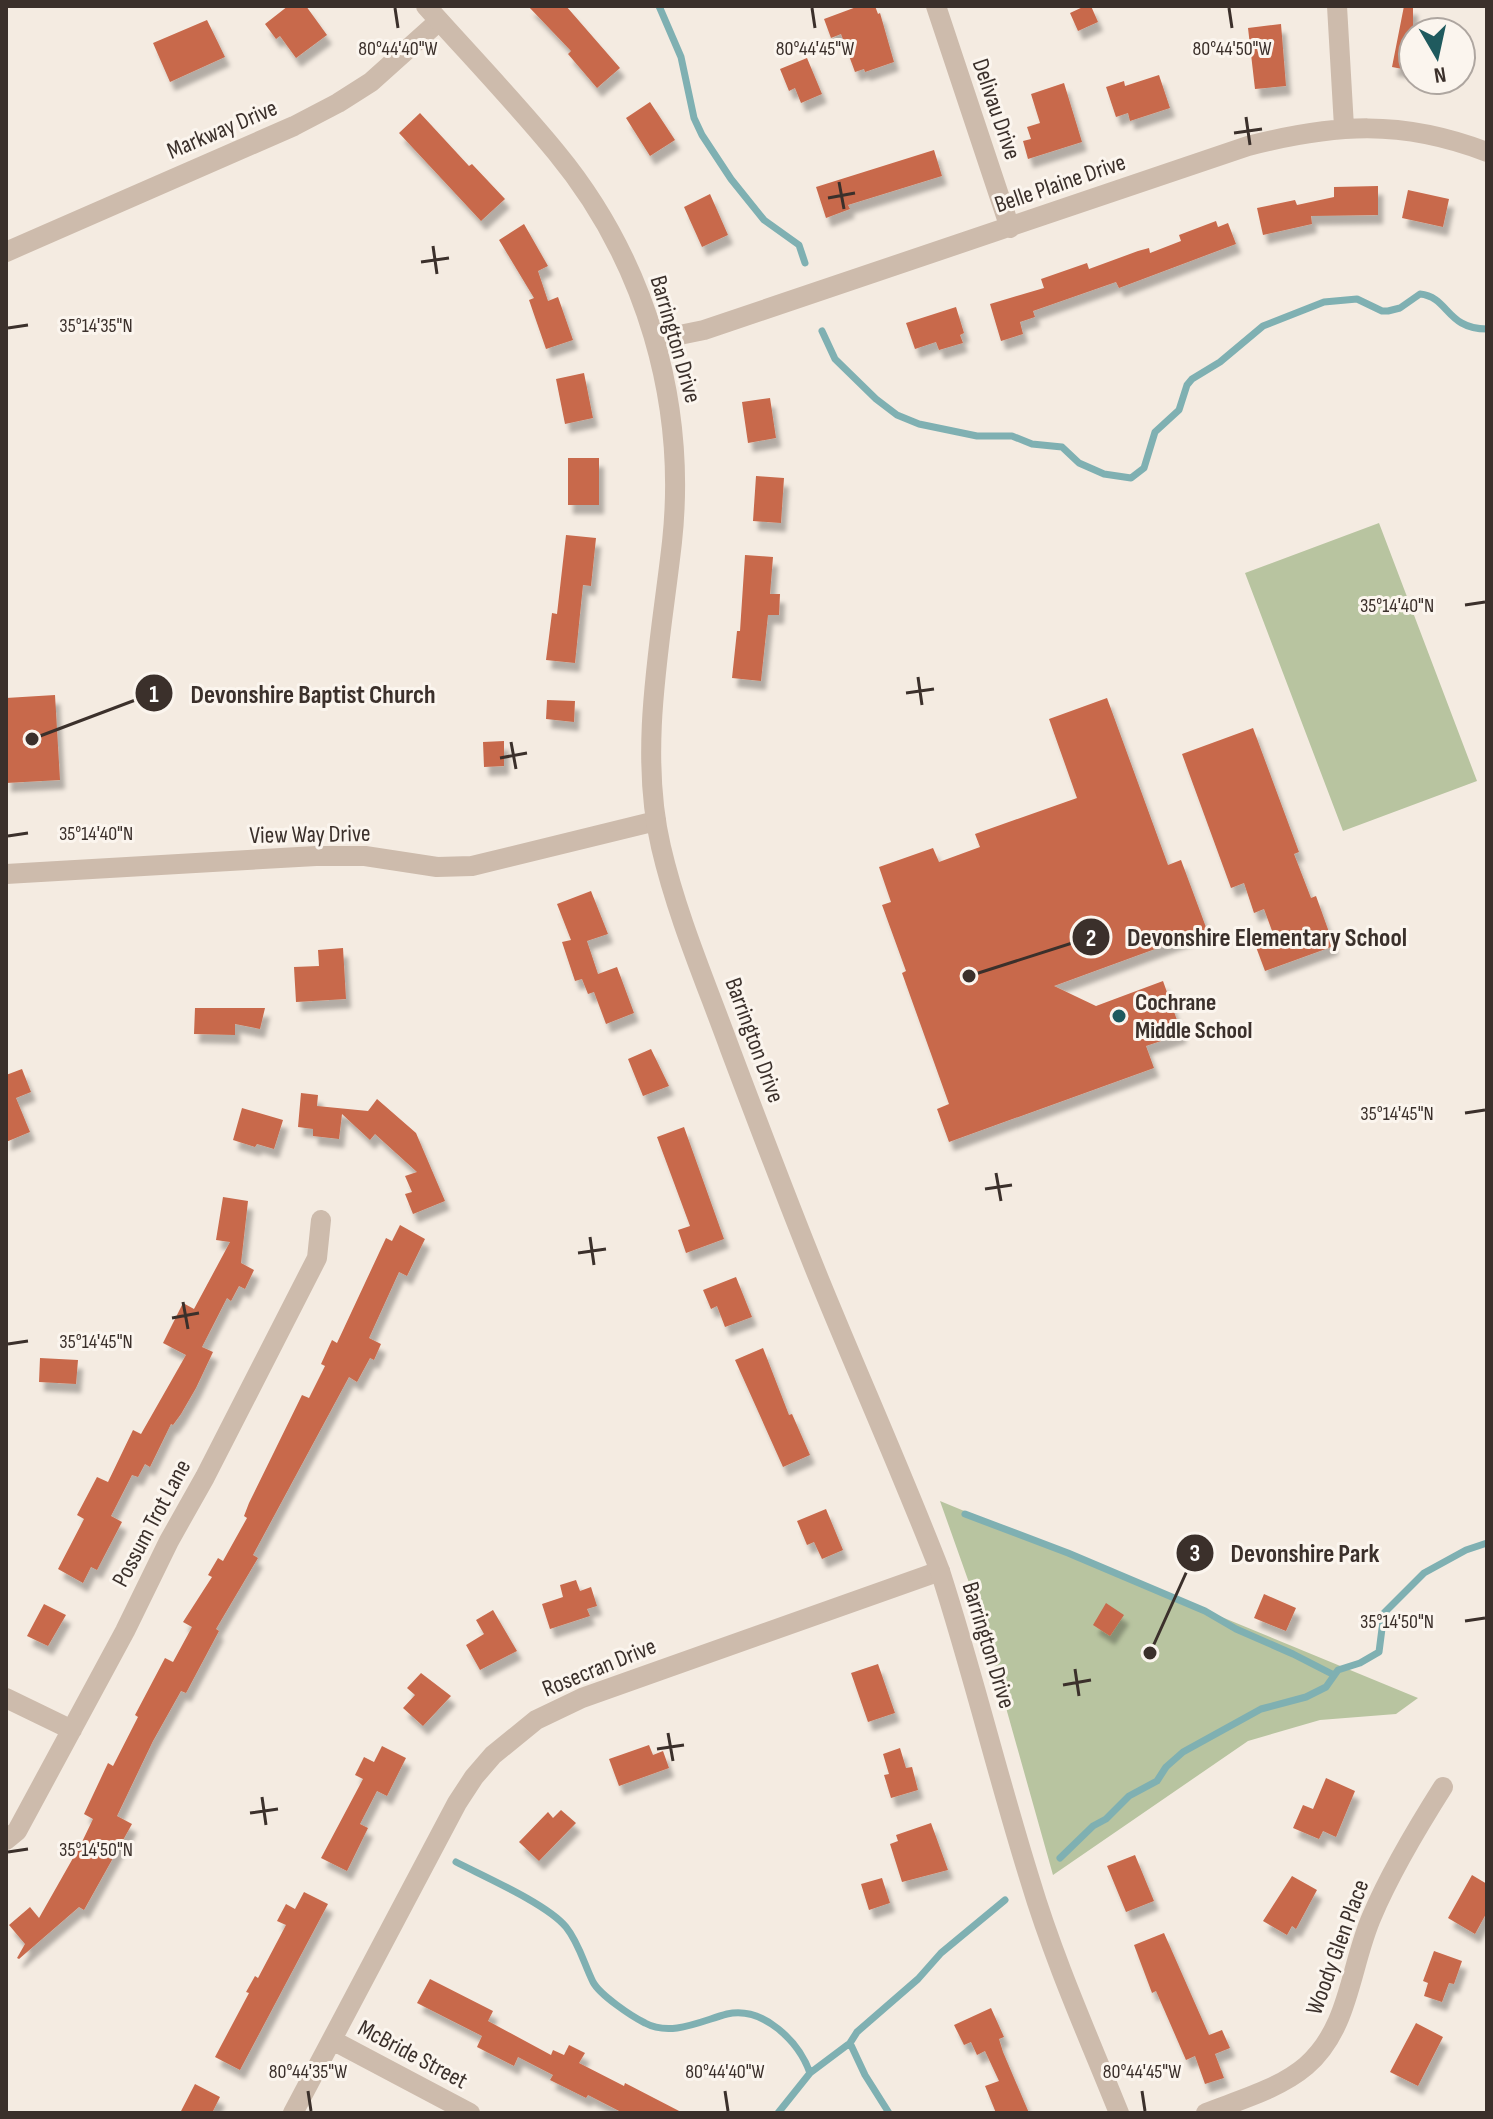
<svg xmlns="http://www.w3.org/2000/svg" width="1493" height="2119" font-family="'Sofia Sans Condensed',sans-serif">
	<style>
		.green { fill: #b8c4a0 }
		.lines { fill: none; stroke-linecap: round; stroke-linejoin: round }
		.stream { stroke: #7fb0b2; stroke-width: 7 }
		.building { fill: #c8694b; filter: url(#shadow) }
		.minor { stroke: #cdbbac; stroke-width: 20 }
		.tertiary { stroke: #cdbbac; stroke-width: 20 }
		.ticks { fill: none; stroke: #3b302b; stroke-width: 3 }
		.poi-dot { fill: #1f5a5e; stroke: #fbf5ee; stroke-width: 3 }
		.labels { text-anchor: middle; stroke-width: 6; stroke-linejoin: round; paint-order: stroke }
		.street-label { font-size: 24px; fill: #3b302b; stroke: #fbf5ee }
		.poi-label { font-size: 24px; font-weight: bold; fill: #3b302b; stroke: #fbf5ee; text-anchor: start }
		.ticks-label { font-size: 20px; text-anchor: middle; fill: #3b302b; stroke: #fbf5ee; stroke-width: 6; stroke-linejoin: round; paint-order: stroke }
		.leader { fill: none; stroke: #3b302b; stroke-width: 3 }
		.callout-dot { fill: #3b302b; stroke: #fbf5ee; stroke-width: 3 }
		.mark-label { font-size: 24px; text-anchor: middle; font-weight: bold; fill: #fff }
		.callout-label { font-size: 26px; text-anchor: middle; font-weight: bold; fill: #3b302b; stroke: #fbf5ee; stroke-width: 6; stroke-linejoin: round; paint-order: stroke }
	</style>
	<defs>
		<filter id="shadow"><feDropShadow dx="5" dy="9" stdDeviation="2" flood-color="#0004"/></filter>
	</defs>
	<rect width="100%" height="100%" fill="#f4ebe1"/>
	<path class="green" d="M1379,523L1477,781L1343,831L1245,573Z
		M940,1501L1418,1698L1396,1714L1320,1720L1248,1741L1053,1875L978,1608Z"/>
	<g class="lines">
		<path class="stream" d="M659,6L681,57L694,118L702,135L731,179L764,220L799,245L805,263
			M822,331L835,359L876,399L897,415L919,424L977,436H1012L1032,444L1062,447L1079,463L1104,474L1131,478L1144,468L1155,432L1179,410L1187,385L1192,379L1220,362L1263,326L1324,302L1357,299L1382,311H1388L1400,308L1420,294C1449,297 1446,329 1487,329
			M965,1514L1068,1553L1205,1611L1236,1629L1293,1654L1334,1675
			M1060,1858L1093,1826L1106,1819L1129,1796L1157,1781L1166,1767L1183,1752L1261,1709L1306,1697L1326,1687L1338,1670L1360,1663L1379,1652L1384,1613L1424,1573L1466,1550L1487,1543
			M456,1862C485,1877 547,1904 566,1927C579,1943 584,1964 593,1982C600,1995 631,2016 645,2023C671,2037 701,2021 727,2014C764,2006 799,2042 810,2073
			M850,2043L865,2075L889,2113
			M778,2113L810,2073L850,2043L857,2032L918,1979L941,1953L1005,1900"/>
	</g>
	<path class="building" d="M288,6H306L327,35L296,58L280,36L276,39L265,24Z
		M528,6H566L620,68L597,88L568,54L571,51Z
		M859,6H875L878,14L880,13L894,62L865,72L864,69L855,72L841,34L831,38L824,19Z
		M1085,6H1091L1098,22L1078,31L1070,13Z
		M1404,6H1413V71L1392,67Z
		M207,20L225,57L170,82L153,43Z
		M1281,24L1286,86L1255,89L1248,28Z
		M807,58L822,94L801,103L795,88L789,91L780,69Z
		M1159,75L1170,108L1130,121L1128,113L1116,117L1106,87L1124,81L1125,86Z
		M1064,83L1082,142L1028,159L1023,141L1031,139L1027,127L1040,123L1031,94Z
		M650,102L675,140L650,156L626,118Z
		M420,113L469,166L472,164L505,199L481,221L399,133Z
		M934,150L942,176L848,205L850,209L826,218L816,187Z
		M1378,186V215L1311,216L1312,224L1263,235L1257,208L1295,200L1297,205L1334,197V187Z
		M1408,190L1449,199L1443,227L1402,218Z
		M710,194L728,235L702,247L684,207Z
		M1216,221L1218,227L1228,223L1236,244L1119,288L1116,282L1033,311L1035,317L1020,322L1023,334L1001,341L990,304L1044,288L1041,279L1087,263L1089,269L1138,251L1149,248L1150,253L1181,241L1179,235Z
		M524,224L548,266L538,271L548,301L558,297L573,340L546,349L529,300L534,298L499,240Z
		M956,307L964,333L960,335L963,343L939,350L936,342L915,349L906,323Z
		M584,373L593,418L565,424L556,379Z
		M770,398L776,438L748,443L742,402Z
		M568,458H599V505H568Z
		M756,476L784,478L781,523L753,521Z
		M566,535L596,538L591,586L583,585L575,663L546,660L552,613L557,614Z
		M745,555L773,557L770,594H780L779,615H768L761,681L732,678L737,631H740Z
		M55,695L60,780L6,783V698Z
		M1107,698L1168,865L1181,860L1207,930L1054,986L1096,1006L1163,981L1182,1034L1146,1046L1154,1068L949,1142L937,1109L949,1104L902,973L906,971L882,905L891,902L879,867L933,848L939,862L980,847L975,834L1077,798L1049,719Z
		M547,700L575,701L574,722L546,719Z
		M1253,728L1299,852L1294,854L1311,898L1316,896L1334,946L1265,971L1256,947L1275,939L1264,909L1254,913L1244,883L1231,888L1182,754Z
		M504,741V766L484,767L483,742Z
		M591,891L608,934L587,941L598,974L617,967L634,1013L606,1024L594,992L588,994L582,979L575,981L562,942L571,940L557,904Z
		M343,948L346,999L296,1002L294,967L319,966L318,950Z
		M195,1008H265L260,1029L235,1024V1035L194,1034Z
		M651,1049L669,1086L643,1096L628,1059Z
		M22,1069L31,1092L16,1098L30,1132L6,1142V1075Z
		M301,1093L318,1095L317,1106L368,1111L377,1099L416,1133L445,1201L413,1214L405,1194L412,1192L405,1176L417,1172L375,1134L370,1140L342,1114L339,1139L313,1136V1129L298,1127Z
		M242,1108L283,1120L274,1149L257,1144L255,1147L233,1140Z
		M684,1127L724,1239L686,1253L678,1230L690,1226L657,1137Z
		M223,1197L248,1201L241,1263L254,1270L245,1289L239,1286L231,1301L227,1298L202,1347L213,1352L196,1388L181,1414L173,1425L171,1424L150,1467L145,1464L138,1477L132,1475L111,1516L122,1522L97,1570L91,1567L83,1583L58,1569L84,1519L77,1515L97,1477L108,1482L133,1430L141,1434L186,1355L163,1343L183,1303L194,1309L230,1242L216,1240Z
		M400,1225L425,1239L407,1276L399,1272L369,1338L381,1344L374,1360L370,1358L357,1382L349,1377L253,1555L258,1558L216,1629L219,1631L186,1693L181,1691L153,1741L117,1816L132,1824L84,1910L79,1907L19,1959L17,1958L25,1944L9,1925L30,1907L39,1918L81,1844L93,1819L84,1814L108,1763L113,1766L138,1717L135,1715L165,1658L173,1662L192,1627L183,1622L212,1577L208,1575L218,1558L223,1561L247,1518L244,1516L249,1503L302,1395L309,1398L325,1366L321,1364L332,1340L337,1343L386,1238L392,1241Z
		M736,1277L752,1317L725,1327L717,1306L711,1309L703,1290Z
		M763,1348L789,1415L792,1414L810,1455L783,1467L735,1360Z
		M40,1358L78,1360L76,1384L39,1382Z
		M826,1509L843,1550L822,1559L814,1542L807,1545L797,1521Z
		M576,1580L580,1591L591,1587L597,1606L587,1609L590,1616L550,1629L542,1604L563,1597L560,1585Z
		M1264,1594L1296,1608L1286,1631L1254,1618Z
		M1106,1603L1124,1615L1110,1636L1093,1625Z
		M44,1604L66,1615L48,1646L27,1636Z
		M493,1610L517,1651L480,1670L466,1645L484,1634L476,1620Z
		M878,1664L895,1713L868,1722L851,1673Z
		M421,1673L451,1696L423,1726L403,1708L415,1695L407,1688Z
		M649,1745L653,1755L663,1751L669,1768L619,1786L609,1759Z
		M382,1746L406,1758L387,1796L377,1791L360,1824L368,1828L347,1871L321,1858L363,1779L355,1775L364,1757L374,1762Z
		M900,1748L906,1768L912,1767L918,1790L891,1798L884,1775L889,1774L883,1754Z
		M1326,1778L1355,1791L1336,1837L1323,1831L1319,1839L1293,1828L1303,1805L1313,1809Z
		M561,1810L576,1823L539,1861L519,1842L548,1812L553,1818Z
		M931,1823L948,1870L902,1882L890,1844L898,1841L896,1835Z
		M1135,1855L1154,1901L1126,1912L1107,1866Z
		M1472,1875L1487,1884V1912L1475,1934L1448,1918Z
		M1292,1876L1317,1890L1296,1929L1292,1926L1287,1935L1263,1921Z
		M882,1878L890,1903L869,1910L861,1884Z
		M304,1892L328,1904L240,2070L215,2057L249,1993L246,1992L255,1976L258,1978L286,1925L277,1921L286,1904L295,1909Z
		M1164,1933L1209,2035L1222,2030L1230,2048L1215,2054L1224,2078L1205,2084L1195,2056L1186,2060L1156,1991L1152,1993L1134,1945Z
		M1434,1951L1462,1961L1454,1984L1449,1983L1442,2002L1424,1996L1428,1983L1423,1981Z
		M430,1979L493,2011L488,2021L551,2055L553,2050L564,2055L569,2045L585,2053L579,2063L624,2086L625,2083L683,2113H623L588,2095L586,2098L550,2080L553,2075L518,2057L514,2066L477,2047L482,2036L417,2003Z
		M991,2008L1004,2037L999,2039L1003,2052L1029,2113H996L985,2086L999,2081L985,2051L977,2055L971,2042L964,2045L954,2025Z
		M1416,2023L1443,2037L1418,2086L1390,2072Z
		M195,2084L220,2097L212,2113H180Z"/>
	<g class="lines">
		<path class="minor" d="M936,6L1010,228
			M1337,6L1344,127
			M6,252L294,126L338,103L371,82L439,21
			M655,340L704,330L1248,146C1335,124 1401,119 1487,152
			M6,874L316,856H365L437,867L472,866L656,821
			M6,1698L72,1730
			M6,1840L17,1831L125,1631L169,1541L205,1477L317,1258L321,1220
			M332,2040L470,2113
			M293,2113L457,1803L474,1777L493,1755L536,1720L582,1698L940,1571
			M1206,2113C1239,2100 1279,2089 1306,2066C1350,2028 1350,1966 1372,1916C1391,1871 1417,1828 1443,1787"/>
		<path class="tertiary" d="M426,6C469,54 515,102 556,152C646,261 687,403 672,542C661,641 638,749 661,847C677,916 706,983 730,1049C759,1126 788,1203 819,1279C859,1377 902,1473 940,1571C973,1673 998,1778 1030,1880C1054,1960 1088,2036 1119,2113"/>
	</g>
	<path class="ticks" d="M395,8L398,28M812,8L815,28M1229,8L1232,28M1246,117L1250,145M1234,133L1262,129M839,182L844,209M828,198L855,193M433,246L437,274M421,262L449,258M8,328L28,325M1465,605L1485,602M918,677L922,705M906,693L934,689M511,742L516,769M500,758L527,753M8,836L28,833M1465,1113L1485,1110M996,1173L1001,1201M985,1189L1012,1185M590,1237L594,1265M578,1253L606,1249M183,1302L188,1329M172,1318L199,1313M8,1344L28,1341M1465,1621L1485,1618M1075,1669L1079,1696M1063,1685L1091,1680M668,1733L673,1761M657,1749L684,1745M262,1797L266,1825M250,1813L278,1809M8,1852L28,1849M308,2091L311,2111M725,2091L728,2111M1142,2091L1145,2111"/>
	<circle class="poi-dot" cx="1119" cy="1016" r="8"/>
	<g class="labels">
		<g class="street-label">
			<text transform="translate(997 109) rotate(71)" y="8">Delivau Drive</text>
			<text transform="translate(222 129) rotate(-23)" y="8">Markway Drive</text>
			<text transform="translate(1060 183) rotate(-19)" y="8">Belle Plaine Drive</text>
			<text transform="translate(676 339) rotate(74)" y="8">Barrington Drive</text>
			<text transform="translate(310 834) rotate(-1)" y="8">View Way Drive</text>
			<text transform="translate(755 1040) rotate(70)" y="8">Barrington Drive</text>
			<text transform="translate(151 1523) rotate(-62)" y="8">Possum Trot Lane</text>
			<text transform="translate(989 1645) rotate(73)" y="8">Barrington Drive</text>
			<text transform="translate(599 1667) rotate(-22)" y="8">Rosecran Drive</text>
			<text transform="translate(1337 1947) rotate(-70)" y="8">Woody Glen Place</text>
			<text transform="translate(413 2054) rotate(28)" y="8">McBride Street</text>
		</g>
		<g class="poi-label">
			<text x="1135" y="1010">Cochrane<tspan x="1135" dy="28">Middle School</tspan></text>
		</g>
	</g>
	<g class="ticks-label">
		<text x="398" y="55">80°44'40"W</text>
		<text x="815" y="55">80°44'45"W</text>
		<text x="1232" y="55">80°44'50"W</text>
		<text x="96" y="332">35°14'35"N</text>
		<text x="1397" y="612">35°14'40"N</text>
		<text x="96" y="840">35°14'40"N</text>
		<text x="1397" y="1120">35°14'45"N</text>
		<text x="96" y="1348">35°14'45"N</text>
		<text x="1397" y="1628">35°14'50"N</text>
		<text x="96" y="1856">35°14'50"N</text>
		<text x="308" y="2078">80°44'35"W</text>
		<text x="725" y="2078">80°44'40"W</text>
		<text x="1142" y="2078">80°44'45"W</text>
	</g>
	<path class="leader" d="M32 739L154 693M969 976L1091 937M1150 1653L1195 1553"/>
	<g class="callout-dot">
		<circle cx="32" cy="739" r="8"/>
		<circle cx="969" cy="976" r="8"/>
		<circle cx="1150" cy="1653" r="8"/>
		<circle cx="154" cy="693" r="20"/>
		<circle cx="1091" cy="937" r="20"/>
		<circle cx="1195" cy="1553" r="20"/>
	</g>
	<g class="mark-label">
		<text x="154" y="702">1</text>
		<text x="1091" y="946">2</text>
		<text x="1195" y="1561">3</text>
	</g>
	<g class="callout-label">
		<text x="313" y="703">Devonshire Baptist Church</text>
		<text x="1267" y="946">Devonshire Elementary School</text>
		<text x="1305" y="1562">Devonshire Park</text>
	</g>
	<rect width="1493" height="2119" fill="none" stroke="#3b302b" stroke-width="16"/>
	<g transform="translate(1437 56) rotate(171)"><circle r="38" fill="#fbf5ee" stroke="#aea6a0" stroke-width="2"/>
	<path d="M0-6L14 30L0 20L-14 30Z" fill="#1f5a5e"/>
	<text y="-12" font-size="22" font-weight="bold" text-anchor="middle" fill="#3b302b">N</text>
	</g>
</svg>
